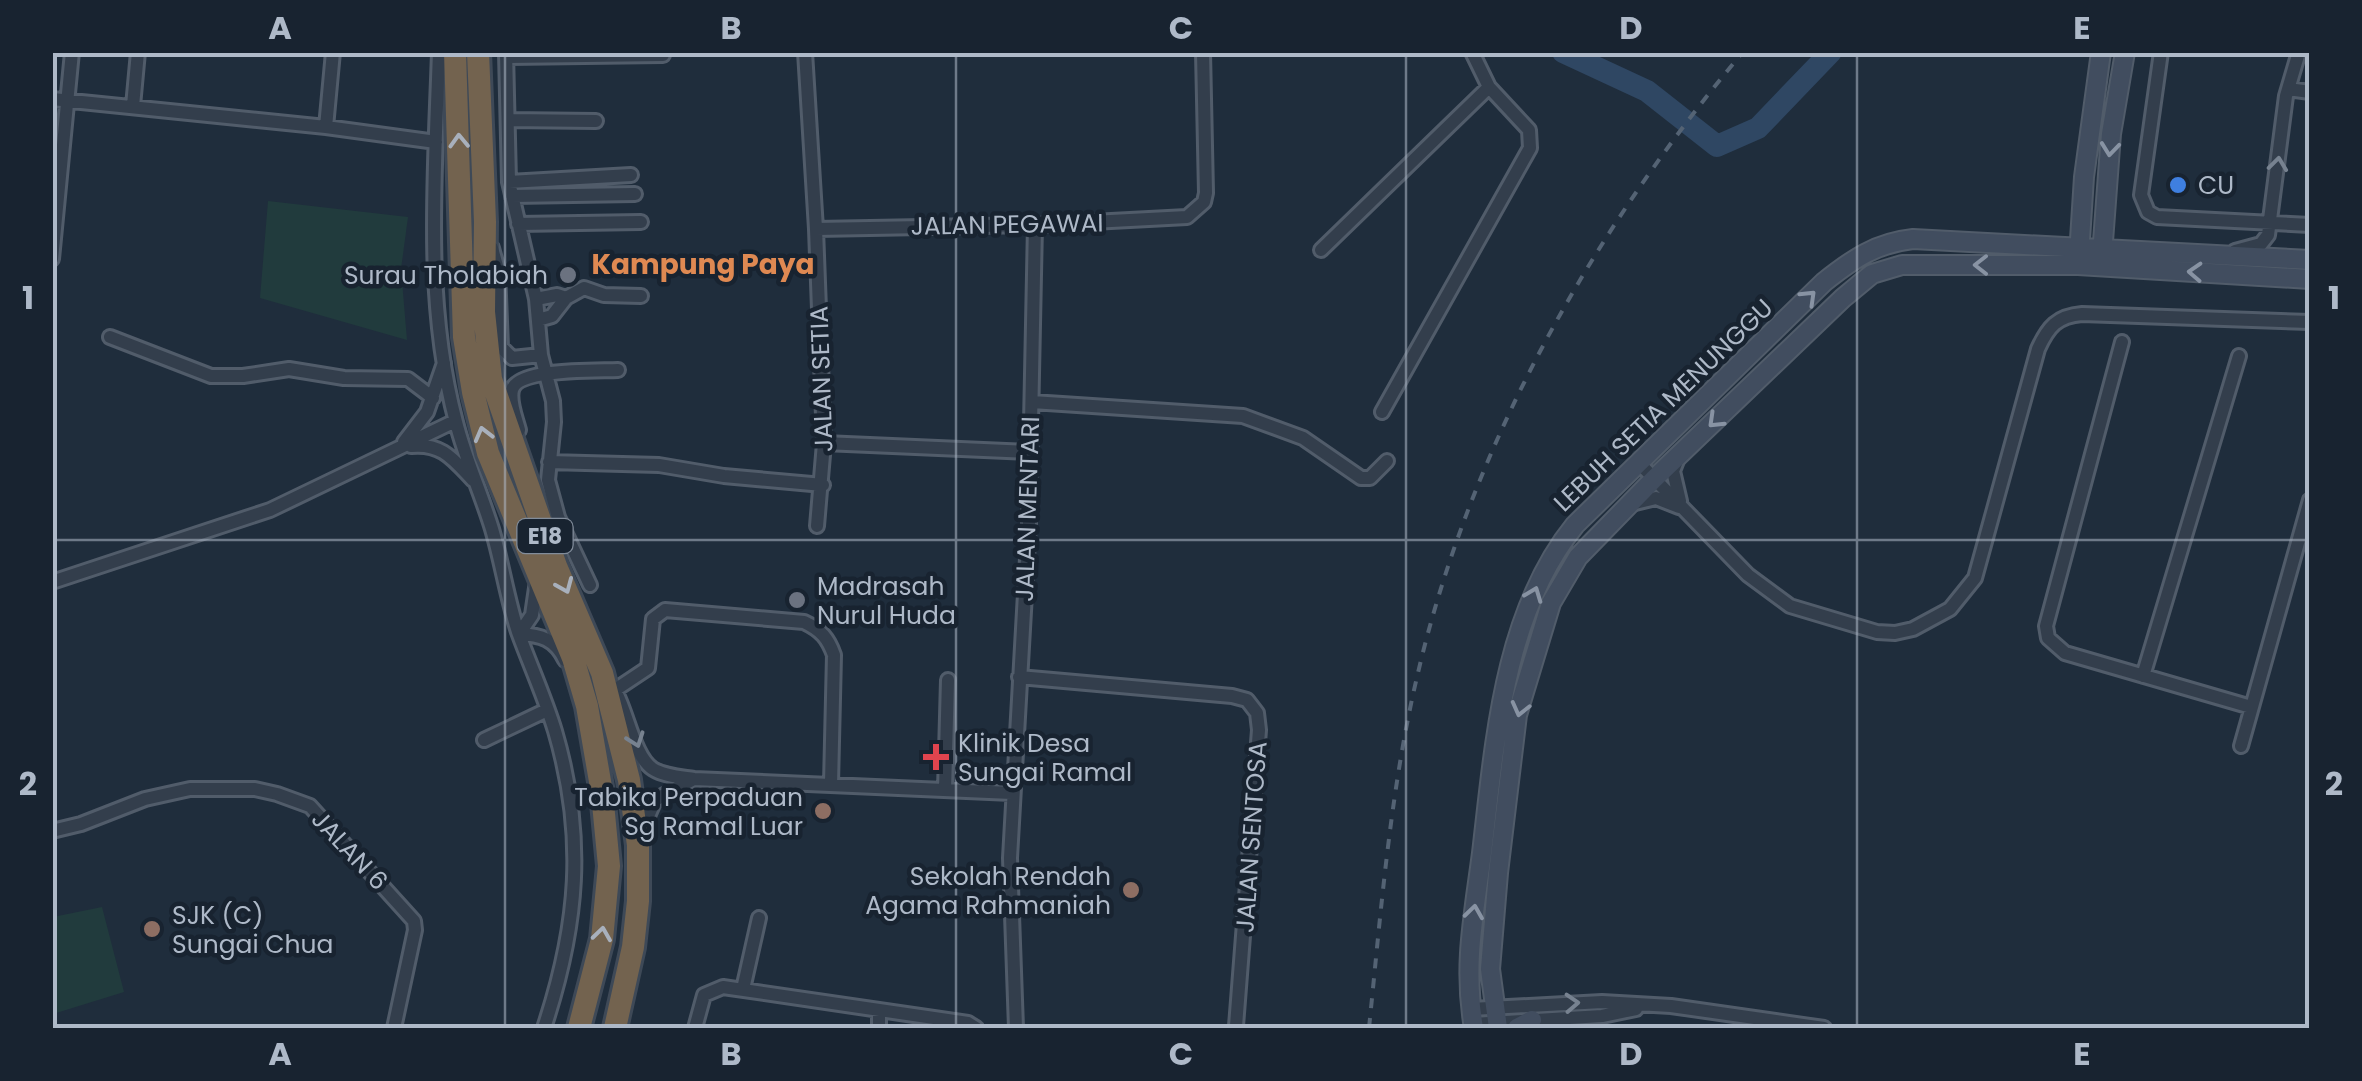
<svg xmlns="http://www.w3.org/2000/svg" width="2362" height="1081" font-family="Poppins,sans-serif">
	<style>
		.pitch { fill: #213b3d }
		.lines { fill: none; stroke-linecap: round; stroke-linejoin: round }
		.river { stroke: #2f4763; stroke-width: 22 }
		.street-casing { stroke: #515c6a; stroke-width: 18 }
		.secondary-casing { stroke: #515c6a; stroke-width: 22 }
		.highway-casing { stroke: #3e4957; stroke-width: 28 }
		.street { stroke: #333e4c; stroke-width: 12 }
		.secondary { stroke: #414d5f; stroke-width: 18 }
		.highway { stroke: #73634f; stroke-width: 22 }
		.rail { stroke: #546374; stroke-width: 4; stroke-dasharray: 10 10; stroke-linecap: butt }
		.oneway { stroke: #a8b0bc }
		.oneway2 { stroke: #8893a3 }
		.oneway3 { stroke: #778290 }
		.grid { fill: none; stroke: #aeb9c8; stroke-width: 2.5; stroke-opacity: 0.55 }
		.shop-dot { fill: #3f7fe0; stroke: #182330; stroke-width: 4 }
		.worship-dot { fill: #6b7280; stroke: #182330; stroke-width: 4 }
		.health-dot { fill: #e0444e; stroke: #182330; stroke-width: 4 }
		.education-dot { fill: #8d6e63; stroke: #182330; stroke-width: 4 }
		.labels { text-anchor: middle; stroke-width: 9; stroke-linejoin: round; paint-order: stroke }
		.shield { fill: #182330; stroke: #818c9a; stroke-width: 2.5 }
		.shield-label { font-size: 22px; font-weight: bold; fill: #aeb9c8 }
		.poi-label { font-size: 25px; fill: #aeb9c8; stroke: #182330; text-anchor: start }
		.street-label { font-size: 25px; fill: #aeb9c8; stroke: #182330 }
		.neighbourhood-label { font-size: 28px; font-weight: bold; fill: #df8952; stroke: #182330 }
		.neatline { fill: none; stroke: #aeb9c8; stroke-width: 4 }
		.grid-label { font-size: 32px; text-anchor: middle; font-weight: bold; fill: #aeb9c8 }
	</style>
	<rect width="100%" height="100%" fill="#1f2d3c"/>
	<path class="pitch" d="M268,201L408,217L401,269L407,340L260,298Z
		M102,907L124,992L53,1014V917Z"/>
	<g class="lines">
		<path class="river" d="M1563,52L1647,91L1717,146L1758,128L1831,52"/>
		<defs>
			<path id="street" d="M439,52C435,175 424,302 456,422C465,458 481,493 492,529C502,563 507,598 518,632C530,665 545,698 555,731C586,837 578,925 544,1028
				M506,52L509,182L536,299L541,355L553,401L554,422L548,480L558,517L590,585
				M805,52L816,229L824,443L817,526
				M2161,52L2141,195L2148,212L2157,217L2310,225
				M506,57L663,55
				M2288,89L2310,92
				M52,99L326,127L436,142
				M133,106L138,52
				M508,120L596,121
				M326,127L333,52
				M509,182L631,175
				M512,196L635,194
				M518,224L641,222
				M816,229L1035,225L1187,217L1204,202L1206,193L1203,52
				M492,248L498,270L501,347L512,358L541,355
				M1321,250L1489,87
				M2235,251L2261,244L2268,235L2286,96L2299,52
				M52,259L72,52
				M536,299L557,295L566,298L584,288L604,295L641,296
				M538,320L552,316L566,298
				M110,337L211,376H243L289,369L344,378L408,379L433,398
				M2122,342L2046,626L2048,638L2065,653L2251,707
				M1032,402L1243,416L1303,438L1361,478H1370L1387,461
				M1382,412L1530,148L1529,130L1489,87L1472,52
				M519,430C516,418 509,402 512,390C518,368 597,371 618,370
				M404,442L427,412L444,363
				M824,443L1032,452
				M411,446C442,443 453,459 473,480
				M1678,458L1673,471L1680,501
				M549,462L659,465L724,476L823,485
				M1639,463L1748,575L1790,606L1877,632L1895,633L1913,629L1950,609L1975,578L2038,349C2048,327 2057,316 2082,314L2310,322
				M1631,504L1656,498L1679,507
				M52,582L270,510L455,421
				M519,634C541,635 555,639 565,660
				M519,634L532,615L537,581
				M2143,676L2239,356
				M1019,677L1232,696L1247,700L1257,713L1259,730L1236,1026
				M613,687C627,709 633,756 653,769C664,776 681,777 694,779L1012,793
				M615,690L648,668L653,619L665,610L804,622C821,630 828,638 834,655L831,784
				M484,740L547,710
				M2241,746L2310,500
				M945,790L948,680
				M642,830L655,800L692,780
				M52,831L81,824L145,799L190,789H255L277,794L310,806L414,921L415,930L394,1028
				M743,989L759,918
				M1471,1009L1602,1002L1671,1006L1824,1028
				M879,1010V1028
				M1473,1024L1602,1016L1636,1009
				M695,1028L704,995L723,987L968,1023L976,1028
				M1016,1028L1010,858L1029,523L1035,225"/>
			<path id="secondary" d="M2079,255L2084,177L2101,52
				M2102,255L2111,134L2125,52
				M1474,1028C1463,966 1474,915 1482,853C1495,743 1503,614 1575,525L1824,282C1853,259 1876,243 1913,239L2310,260
				M1498,1028L1490,969L1498,873L1517,715L1551,603L1578,557L1654,479L1843,298L1872,274L1902,265H2078L2310,279
				M1517,1028L1532,1020"/>
			<path id="highway" d="M455,52L464,337L473,392L488,453L573,658L587,706L602,793L609,866L602,939L579,1028
				M478,52L485,222L484,312L491,379L556,566L602,673L629,780L638,845V901L633,947L615,1028"/>
		</defs>
		<use href="#street" class="street-casing"/>
		<use href="#secondary" class="secondary-casing"/>
		<use href="#highway" class="highway-casing"/>
		<use href="#street" class="street"/>
		<use href="#secondary" class="secondary"/>
		<use href="#highway" class="highway"/>
		<path class="rail" d="M1369,1028C1381,911 1390,792 1417,677C1470,447 1592,231 1743,52"/>
	</g>
	<defs><path id="oneway-chevron" d="M-2-3.5L2.5 0L-2 3.5" fill="none" stroke-width="1.6" stroke-linecap="round" stroke-linejoin="round" transform="scale(2.5)"/></defs>
	<g class="oneway">
		<use href="#oneway-chevron" transform="translate(459 141) rotate(-92)"/>
		<use href="#oneway-chevron" transform="translate(483 434) rotate(-105)"/>
		<use href="#oneway-chevron" transform="translate(565 586) rotate(67)"/>
		<use href="#oneway-chevron" transform="translate(602 934) rotate(-82)"/>
	</g>
	<g class="oneway2">
		<use href="#oneway-chevron" transform="translate(2110 149) rotate(96)"/>
		<use href="#oneway-chevron" transform="translate(1981 265) rotate(-180)"/>
		<use href="#oneway-chevron" transform="translate(2195 272) rotate(-177)"/>
		<use href="#oneway-chevron" transform="translate(1809 297) rotate(-44)"/>
		<use href="#oneway-chevron" transform="translate(1715 421) rotate(136)"/>
		<use href="#oneway-chevron" transform="translate(1534 594) rotate(-69)"/>
		<use href="#oneway-chevron" transform="translate(1520 709) rotate(104)"/>
		<use href="#oneway-chevron" transform="translate(1474 912) rotate(-82)"/>
	</g>
	<g class="oneway3">
		<use href="#oneway-chevron" transform="translate(2278 164) rotate(-83)"/>
		<use href="#oneway-chevron" transform="translate(636 740) rotate(70)"/>
		<use href="#oneway-chevron" transform="translate(1572 1003) rotate(-3)"/>
	</g>
	<path class="grid" d="M505,52V1028M956,52V1028M1406,52V1028M1857,52V1028M52,540H2310"/>
	<circle class="shop-dot" cx="2178" cy="185" r="10"/>
	<g class="worship-dot">
		<circle cx="568" cy="275" r="10"/>
		<circle cx="797" cy="600" r="10"/>
	</g>
	<path class="health-dot" d="M931 742h10v10h10v10h-10v10h-10v-10h-10v-10h10z"/>
	<g class="education-dot">
		<circle cx="823" cy="811" r="10"/>
		<circle cx="1131" cy="890" r="10"/>
		<circle cx="152" cy="929" r="10"/>
	</g>
	<g class="labels">
		<rect class="shield" x="517.5" y="519" width="55" height="34" rx="8"/>
		<g class="shield-label">
			<text x="545" y="544">E18</text>
		</g>
		<g class="poi-label">
			<text x="2198" y="194">CU</text>
			<text x="548" y="284" text-anchor="end">Surau Tholabiah</text>
			<text x="817" y="595">Madrasah<tspan x="817" dy="29">Nurul Huda</tspan></text>
			<text x="958" y="752">Klinik Desa<tspan x="958" dy="29">Sungai Ramal</tspan></text>
			<text x="803" y="806" text-anchor="end">Tabika Perpaduan<tspan x="803" dy="29">Sg Ramal Luar</tspan></text>
			<text x="1111" y="885" text-anchor="end">Sekolah Rendah<tspan x="1111" dy="29">Agama Rahmaniah</tspan></text>
			<text x="172" y="924">SJK (C)<tspan x="172" dy="29">Sungai Chua</tspan></text>
		</g>
		<g class="street-label">
			<text transform="translate(1007 224) rotate(-1)" y="9">JALAN PEGAWAI</text>
			<text transform="translate(821 379) rotate(-92)" y="9">JALAN SETIA</text>
			<text transform="translate(1663 405) rotate(-44)" y="9">LEBUH SETIA MENUNGGU</text>
			<text transform="translate(1027 509) rotate(-88)" y="9">JALAN MENTARI</text>
			<text transform="translate(1251 837) rotate(-86)" y="9">JALAN SENTOSA</text>
			<text transform="translate(350 850) rotate(47)" y="9">JALAN 6</text>
		</g>
		<g class="neighbourhood-label">
			<text x="703" y="274">Kampung Paya</text>
		</g>
	</g>
	<rect width="2362" height="1081" fill="none" stroke="#182330" stroke-width="110"/>
	<rect x="55" y="55" width="2252" height="971" class="neatline"/>
	<g class="grid-label">
		<text x="280" y="39">A</text>
		<text x="731" y="39">B</text>
		<text x="1181" y="39">C</text>
		<text x="1631" y="39">D</text>
		<text x="2082" y="39">E</text>
		<text x="28" y="309">1</text>
		<text x="2334" y="309">1</text>
		<text x="28" y="795">2</text>
		<text x="2334" y="795">2</text>
		<text x="280" y="1065">A</text>
		<text x="731" y="1065">B</text>
		<text x="1181" y="1065">C</text>
		<text x="1631" y="1065">D</text>
		<text x="2082" y="1065">E</text>
	</g>
</svg>
